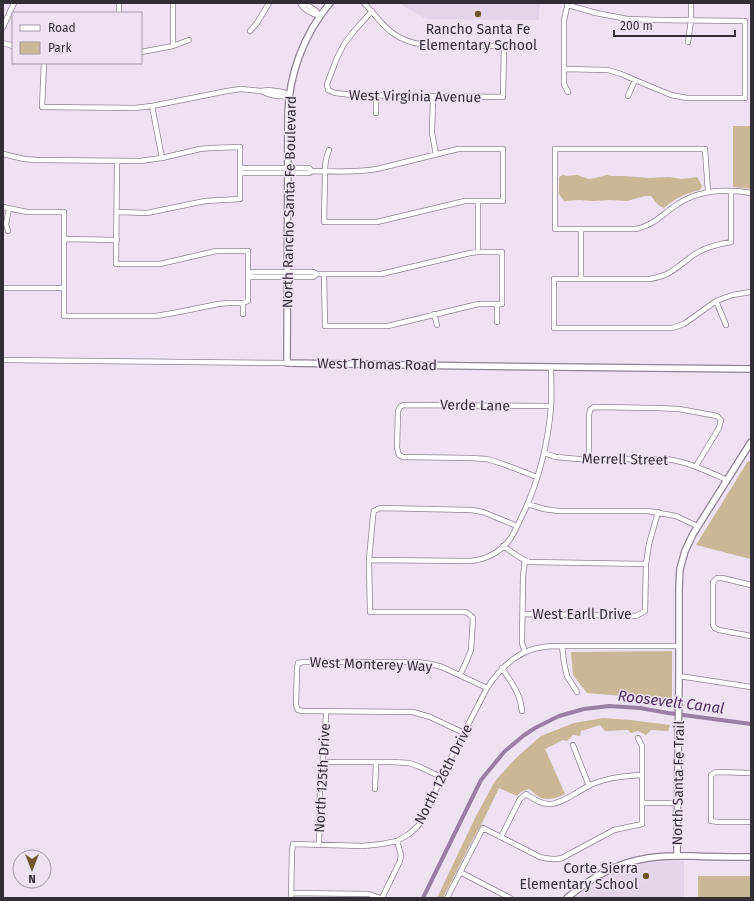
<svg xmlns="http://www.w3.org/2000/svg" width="754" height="901" font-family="'Fira Sans',sans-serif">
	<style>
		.built { fill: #e4d4ea }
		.green { fill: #c9b795 }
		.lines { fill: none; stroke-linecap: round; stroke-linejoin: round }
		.canal { stroke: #9a7ea4; stroke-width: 4 }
		.minor-casing { stroke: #8e8392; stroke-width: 6 }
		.tertiary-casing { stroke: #8e8392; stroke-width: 8 }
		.minor { stroke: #fff; stroke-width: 4.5 }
		.tertiary { stroke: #fff; stroke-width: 5.5 }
		.poi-dot { fill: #6f5828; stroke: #ede1f2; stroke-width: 1.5 }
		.labels { text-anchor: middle; stroke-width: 3; stroke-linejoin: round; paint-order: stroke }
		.poi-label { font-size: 14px; fill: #332e35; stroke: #ede1f2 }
		.street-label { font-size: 14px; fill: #332e35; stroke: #ede1f2 }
		.water-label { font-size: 15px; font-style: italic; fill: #522c5f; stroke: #ede1f2 }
	</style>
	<rect width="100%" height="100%" fill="#ede1f2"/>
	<path class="built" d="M401,3H541L539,10V20L427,19L406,8Z
		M684,861V898H575L597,881L618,871L640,864L656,862Z"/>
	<path class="green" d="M733,126H751V189L733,187Z
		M563,175L567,176L577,175L589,179L595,178L607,175L611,176H625L649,178L669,177L682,179L697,177L702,186L700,190C686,193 675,198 664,208L658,205L651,196H645L627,201L610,200L593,201L579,200L564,201L559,194V177Z
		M748,461L751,462V484L750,485L751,486V559L696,545Z
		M672,651V700L587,693L573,675L571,652Z
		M603,718L630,720L670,725L668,731L651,730L646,735L638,731L631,733L628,730L605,731L600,725L581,731L580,736L573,735L567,741L563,740L545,749L565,794C558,798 547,801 539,797C536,795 532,791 529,789L521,792L517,796L499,788L482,823L471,843L443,898H437L475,818L495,781L516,758L541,736L574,723Z
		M698,876H751V898H698Z"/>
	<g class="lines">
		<path class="canal" d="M423,898L481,780L504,752L523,736L535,728L559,716L584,709L609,706L640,708L668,713L751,724"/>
		<defs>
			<path id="minor" d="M119,3V13
				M300,3C304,10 312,14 320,16
				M305,3L316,11L320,16
				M364,3C374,13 382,26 394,34C413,47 435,46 457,46C473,46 488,46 504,46L503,97L353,95L335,93L328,90L327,84L337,58L344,44L355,30L372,11
				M3,27L14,3
				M250,31L257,23L269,3
				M688,42L691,20V3
				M3,43L13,46
				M173,46V3
				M141,52L173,46L189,40
				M44,63L42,107L135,108L152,106L227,91L241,89L261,91L268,90L283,92L289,95
				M564,69L608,70L621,74L635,80L671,95L687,98H745V21L659,20L627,19L596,13L568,5
				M261,91C269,95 279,97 288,96
				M568,92L564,84V20L568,3
				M628,96L635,80
				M433,97L432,133L436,155
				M152,106L162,158
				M376,113V96
				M3,154L24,159L37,160L140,161L162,158L200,149L211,148L240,147V199L205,201L147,213L117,212
				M117,161L116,264H160L216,251H248V301L243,303V314
				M240,168H309L312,171C333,171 356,173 377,169L458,149H503V201H465L377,222H324L325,176C325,167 325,159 329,150
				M240,173H309L312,171
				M731,191V242C718,244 706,247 695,254C686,260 677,269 667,274C661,277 655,278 649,279H554V328H672L684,324L716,301L732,295L751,292
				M708,192L705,149H555V229H636C655,225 662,214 678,204C699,190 727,189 751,193
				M478,201V252
				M3,207L27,212H64V316H156L179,312L218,304L228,303H243
				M8,231L6,224L9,209
				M64,239L117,240
				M248,274L253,277H313L317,274H381L470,253L478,252H502V304H497V322
				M248,274L253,272H313L317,274
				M324,274L325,326H388L470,306L479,304H497
				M581,279V229
				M3,288H64
				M716,301L726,325
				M434,314L437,325
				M3,360L287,363
				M544,453L556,457L578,459H667C688,462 707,471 727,480
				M589,459V415L590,410L594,407L656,408L679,409L717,416L721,420L719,428L696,466
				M537,477L503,464L487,459L470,458L403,457L399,455L397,448L398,411L400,407L403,405L551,406
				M527,504L544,509L558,511H648L676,516L697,526
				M503,546C512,552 520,559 529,562L646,564
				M369,560L471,561C486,559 501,552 510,539C516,531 519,521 524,512C539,479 548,443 551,407C552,393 551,380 551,367
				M525,560L523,576L522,643L525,652
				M751,585L722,578H717L713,582V625L715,628L719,630L751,636
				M523,614L636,616L645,611L646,564L649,544L658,512
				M562,646L564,663L567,676L577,692
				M502,668C512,684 520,692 522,711
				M460,675L467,660L471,650L473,618L469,614L465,612H370L369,560L373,516L374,511L380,508L471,510L483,512L517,526
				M679,676L751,687
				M464,733L430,717L413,712L303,711L298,710L296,705L297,668L298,663L304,662H418L431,664L442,667L487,688
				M573,745L589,786
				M322,762H392L409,763L418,766L441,777
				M751,773L716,772L711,775V821L719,822H751
				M375,789L376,762
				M642,803H677
				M501,837L520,799L526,794C534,799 542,805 551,804C563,803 577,792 588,786C605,778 622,776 642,775
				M319,844L320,788L325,736L326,712
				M460,872L510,898
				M291,893L369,894L380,898
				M291,898L292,851L293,844L363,846L382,844L397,841L409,834L418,826L423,817L434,795L441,777L487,688C500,668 518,650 543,647C550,646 556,646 562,646H679
				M382,898L400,861L401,855L397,841
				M447,898L483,828L540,857C548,859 554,860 562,858L614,830L642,824V746L638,738"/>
			<path id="tertiary" d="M330,3C304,34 289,74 288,114L287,363L470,366L751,369
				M677,856L679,676V588L680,569L685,551L693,534L751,442
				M567,898C589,879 614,864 643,859C659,855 676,856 692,856C712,857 731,857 751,857"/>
		</defs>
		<use href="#minor" class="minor-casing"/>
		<use href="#tertiary" class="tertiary-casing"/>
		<use href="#minor" class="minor"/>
		<use href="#tertiary" class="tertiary"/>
	</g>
	<g class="poi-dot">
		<circle cx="478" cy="14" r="4"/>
		<circle cx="646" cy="876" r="4"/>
	</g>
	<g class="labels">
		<g class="poi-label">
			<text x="478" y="34">Rancho Santa Fe<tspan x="478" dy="16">Elementary School</tspan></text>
			<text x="638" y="873" text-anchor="end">Corte Sierra<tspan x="638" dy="16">Elementary School</tspan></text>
		</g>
		<g class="street-label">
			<text transform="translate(415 96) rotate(1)" y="5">West Virginia Avenue</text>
			<text transform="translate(289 202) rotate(-89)" y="5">North Rancho Santa Fe Boulevard</text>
			<text transform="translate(377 364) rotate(1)" y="5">West Thomas Road</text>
			<text transform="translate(475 405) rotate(1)" y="5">Verde Lane</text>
			<text transform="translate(625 459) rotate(1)" y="5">Merrell Street</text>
			<text x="582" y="619">West Earll Drive</text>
			<text transform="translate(371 664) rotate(2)" y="5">West Monterey Way</text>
			<text transform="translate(443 774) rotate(-63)" y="5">North 126th Drive</text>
			<text transform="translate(322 778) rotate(-87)" y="5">North 125th Drive</text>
			<text transform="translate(678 783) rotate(-89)" y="5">North Santa Fe Trail</text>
		</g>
		<g class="water-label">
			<text transform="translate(671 702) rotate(7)" y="5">Roosevelt Canal</text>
		</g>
	</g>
	<rect width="754" height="901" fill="none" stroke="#332e35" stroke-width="8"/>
	<rect x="12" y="12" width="130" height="52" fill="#ede1f2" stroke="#a399a6"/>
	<rect x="20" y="25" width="20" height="6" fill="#ffffff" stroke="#a399a6"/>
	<text x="48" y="32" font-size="12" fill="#332e35">Road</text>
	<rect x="20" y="42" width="20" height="12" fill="#c9b795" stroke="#a399a6"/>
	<text x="48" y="52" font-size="12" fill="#332e35">Park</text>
	<g transform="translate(32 869) rotate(180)"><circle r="19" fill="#ede1f2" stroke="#a399a6"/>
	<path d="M0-3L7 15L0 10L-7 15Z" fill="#6f5828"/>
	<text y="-6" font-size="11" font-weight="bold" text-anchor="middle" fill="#332e35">N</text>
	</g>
	<path d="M614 30v6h121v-6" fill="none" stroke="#332e35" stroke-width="2"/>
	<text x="620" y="30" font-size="12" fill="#332e35" stroke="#ede1f2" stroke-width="3" paint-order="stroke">200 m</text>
</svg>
